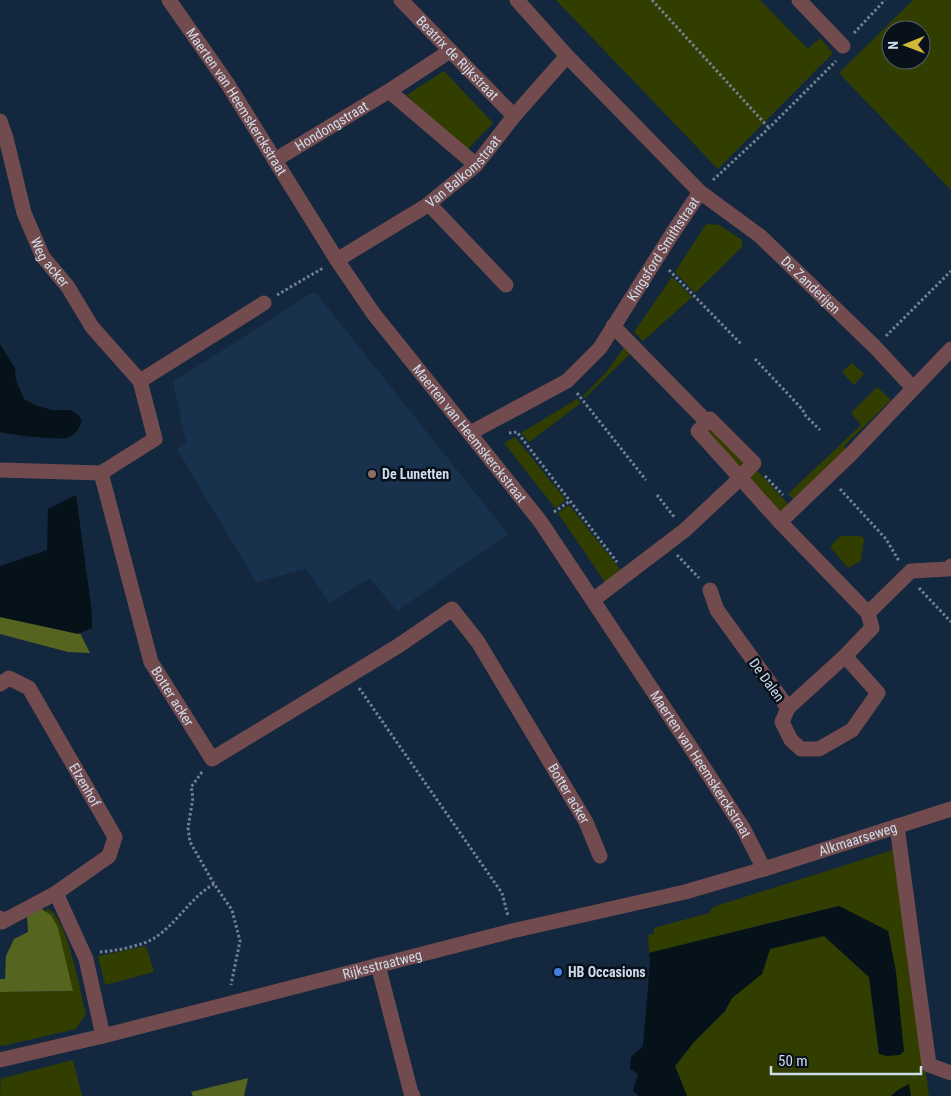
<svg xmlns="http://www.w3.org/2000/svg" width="951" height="1096" font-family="'Roboto Condensed',sans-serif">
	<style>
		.built { fill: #18324d }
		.green { fill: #323e00; fill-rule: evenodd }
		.forest { fill: #55641f }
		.water { fill: #061219 }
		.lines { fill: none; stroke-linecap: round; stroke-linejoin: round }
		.path { stroke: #718294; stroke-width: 3; stroke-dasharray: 2.5 2.5; stroke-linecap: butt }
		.minor { stroke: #724b4f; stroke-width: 15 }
		.education-dot { fill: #8d6e63; stroke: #08101a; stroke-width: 2 }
		.shop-dot { fill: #3f7fe0; stroke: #08101a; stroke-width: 2 }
		.labels { text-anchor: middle; stroke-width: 5; stroke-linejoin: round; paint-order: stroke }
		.street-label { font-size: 14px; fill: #cedbe9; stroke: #08101a }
		.poi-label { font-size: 14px; font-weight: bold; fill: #cedbe9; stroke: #08101a; text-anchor: start }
	</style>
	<rect width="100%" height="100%" fill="#13283e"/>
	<path class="built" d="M316,293L508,534L397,611L370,578L330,603L306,569L256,582L177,449L186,442L173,382L310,294Z"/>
	<path class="green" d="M556,0H760L808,49L820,38L833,53L718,169Z
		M913,0H951V190L839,73ZM891,30H921V60H891Z
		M444,71L493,123L466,151L456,147L407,95Z
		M706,224L719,225L742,240V247L695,293L675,272Z
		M672,277L692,297L643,341L634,332Z
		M625,346L631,353L585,398L583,396L606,373Z
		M852,363L864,374L854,385L842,372Z
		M877,387L891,400L844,446L848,451L796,501L788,494L861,425L851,413Z
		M577,399L581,403L529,442L521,433Z
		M712,424L749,463L742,471L705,431Z
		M515,437L566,500L555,508L504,443Z
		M754,467L791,507L783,514L746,474Z
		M569,505L623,573L607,585L558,513Z
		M840,536H861L864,539L861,561L848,568L830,547Z
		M896,849L929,1096H911L909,1085L898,1090L891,1096H687L675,1066L694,1042L725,1011L732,998L762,974L770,949L824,936L869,977L879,1054L896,972L888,931L839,906L649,953L648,935L654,933V928L709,913L713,907Z
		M47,908C68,917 80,992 86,1014L76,1029L2,1046L0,1045V992L72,991L51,915L46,912Z
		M146,946L154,972L105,985L98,956Z
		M73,1060L82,1096H0L1,1079L3,1078Z"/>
	<path class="forest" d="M0,617L80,633L90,653L68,652L0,634Z
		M40,908L51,915L58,928L73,991L0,992V979H5L6,956L14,939L28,932L27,914Z
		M248,1078L244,1096H193L191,1092Z"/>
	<path class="water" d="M0,344L15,368L16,380L24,399L35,405L52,410H71L79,416L82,421C79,428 76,435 67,438C58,440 10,435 0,432Z
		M76,495L92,613V628L78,634L0,617V566L47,550L48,509Z
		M839,906L888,931L896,972L904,1051L900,1055L887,1056L879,1054L869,977L824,936L770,949L762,974L732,998L725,1011L694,1042L675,1066L687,1096H639L633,1091L638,1074L630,1069L631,1057L643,1046L650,963L649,953Z
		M909,1084L911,1096H891L898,1090Z"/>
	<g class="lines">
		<path class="path" d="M652,0L769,128
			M854,33L885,0
			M713,180L769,128L836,61
			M669,270L742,345
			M277,295L323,268
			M886,336L951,271
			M755,359L803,410L804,414L820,430
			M577,393L646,480
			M509,433L517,432L617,562
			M765,476L783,495
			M840,489L886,539L899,561
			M657,495L675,518
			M554,512L570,501
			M677,555L699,578
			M919,588L951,622
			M359,688L502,893L508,916
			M202,772L191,787L193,797L188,828L190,842L214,884L232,910L240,941L231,985
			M100,952C115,951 143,946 156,937C178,922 191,897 214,884"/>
		<g class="minor">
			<path id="s1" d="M169,0L227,83L337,260L373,313L540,521L695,754L743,828L764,869"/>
			<path id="s2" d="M401,0L514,116"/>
			<path d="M799,0L843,46"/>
			<path d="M389,91L476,165"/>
			<path id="s3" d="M0,121L6,138L24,213L43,257L68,287L92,327L140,381L155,439L101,473"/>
			<path id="s4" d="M275,160L389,91L450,51"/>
			<path id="s5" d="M700,192L760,236L875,347L913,388"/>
			<path d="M429,204L506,285"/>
			<path id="s6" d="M337,260L426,206L476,165L514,116L567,56"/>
			<path d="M613,326L707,422L698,431L780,522L868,613L872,628L845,656L788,708L717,610L710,590"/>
			<path d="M140,381L264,303"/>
			<path id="s7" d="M470,433L567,381L600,348L672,234L700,192L567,56L517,0"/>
			<path d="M0,470L101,473"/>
			<path id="s8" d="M101,473L151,662L212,759L398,646L452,609L478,642L586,822L600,856"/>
			<path d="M780,522L851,454L951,349"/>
			<path d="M593,600L685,530L733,485L754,463L710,419L707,422"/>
			<path d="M868,613L911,571L948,569L951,566"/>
			<path id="s9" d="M0,684L9,678L29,688L115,837L109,856L56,893L2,922L0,918"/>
			<path d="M788,708L782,722L791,740L801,749H819L852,730L878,693L845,656"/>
			<path d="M897,826L929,1065L951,1073"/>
			<path d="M56,893L86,959L103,1036"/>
			<path d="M378,965L411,1093L413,1096"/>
			<path id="s10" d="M0,1060L103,1036L512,931L685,892L764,869L951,809"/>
		</g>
	</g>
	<circle class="education-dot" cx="372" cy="474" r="5"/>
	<circle class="shop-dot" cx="558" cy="972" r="5"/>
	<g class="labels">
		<g class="street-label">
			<text dy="5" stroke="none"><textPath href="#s2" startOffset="81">Beatrix de Rijkstraat</textPath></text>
			<text dy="5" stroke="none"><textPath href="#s1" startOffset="122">Maerten van Heemskerckstraat</textPath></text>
			<text dy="5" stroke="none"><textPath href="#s4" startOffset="66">Hondongstraat</textPath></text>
			<text dy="5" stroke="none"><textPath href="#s6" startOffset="155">Van Balkomstraat</textPath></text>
			<text dy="5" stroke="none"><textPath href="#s7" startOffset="274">Kingsford Smithstraat</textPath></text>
			<text dy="5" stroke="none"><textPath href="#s3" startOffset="151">Weg acker</textPath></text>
			<text dy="5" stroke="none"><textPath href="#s5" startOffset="145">De Zanderijen</textPath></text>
			<text dy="5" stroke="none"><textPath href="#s1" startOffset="528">Maerten van Heemskerckstraat</textPath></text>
			<text transform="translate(767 680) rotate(54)" y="5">De Dalen</text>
			<text dy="5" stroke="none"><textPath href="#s8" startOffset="236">Botter acker</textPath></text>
			<text dy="5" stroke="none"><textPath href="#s1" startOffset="932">Maerten van Heemskerckstraat</textPath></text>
			<text dy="5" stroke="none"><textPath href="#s9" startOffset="145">Elzenhof</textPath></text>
			<text dy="5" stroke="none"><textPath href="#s8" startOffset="812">Botter acker</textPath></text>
			<text dy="5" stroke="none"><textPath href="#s10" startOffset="886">Alkmaarseweg</textPath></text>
			<text dy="5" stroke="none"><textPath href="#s10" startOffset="394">Rijksstraatweg</textPath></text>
		</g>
		<g class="poi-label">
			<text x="382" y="479">De Lunetten</text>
			<text x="568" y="977">HB Occasions</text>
		</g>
	</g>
	<g transform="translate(906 45) rotate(269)"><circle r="24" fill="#08101a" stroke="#57616d"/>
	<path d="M0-4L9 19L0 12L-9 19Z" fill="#cfb837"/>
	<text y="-8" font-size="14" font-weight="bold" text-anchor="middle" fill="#cedbe9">N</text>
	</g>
	<path d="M771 1066v8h150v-8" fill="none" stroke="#cedbe9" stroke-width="2.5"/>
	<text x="778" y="1066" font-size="15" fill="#cedbe9" stroke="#08101a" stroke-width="4" paint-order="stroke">50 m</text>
</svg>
